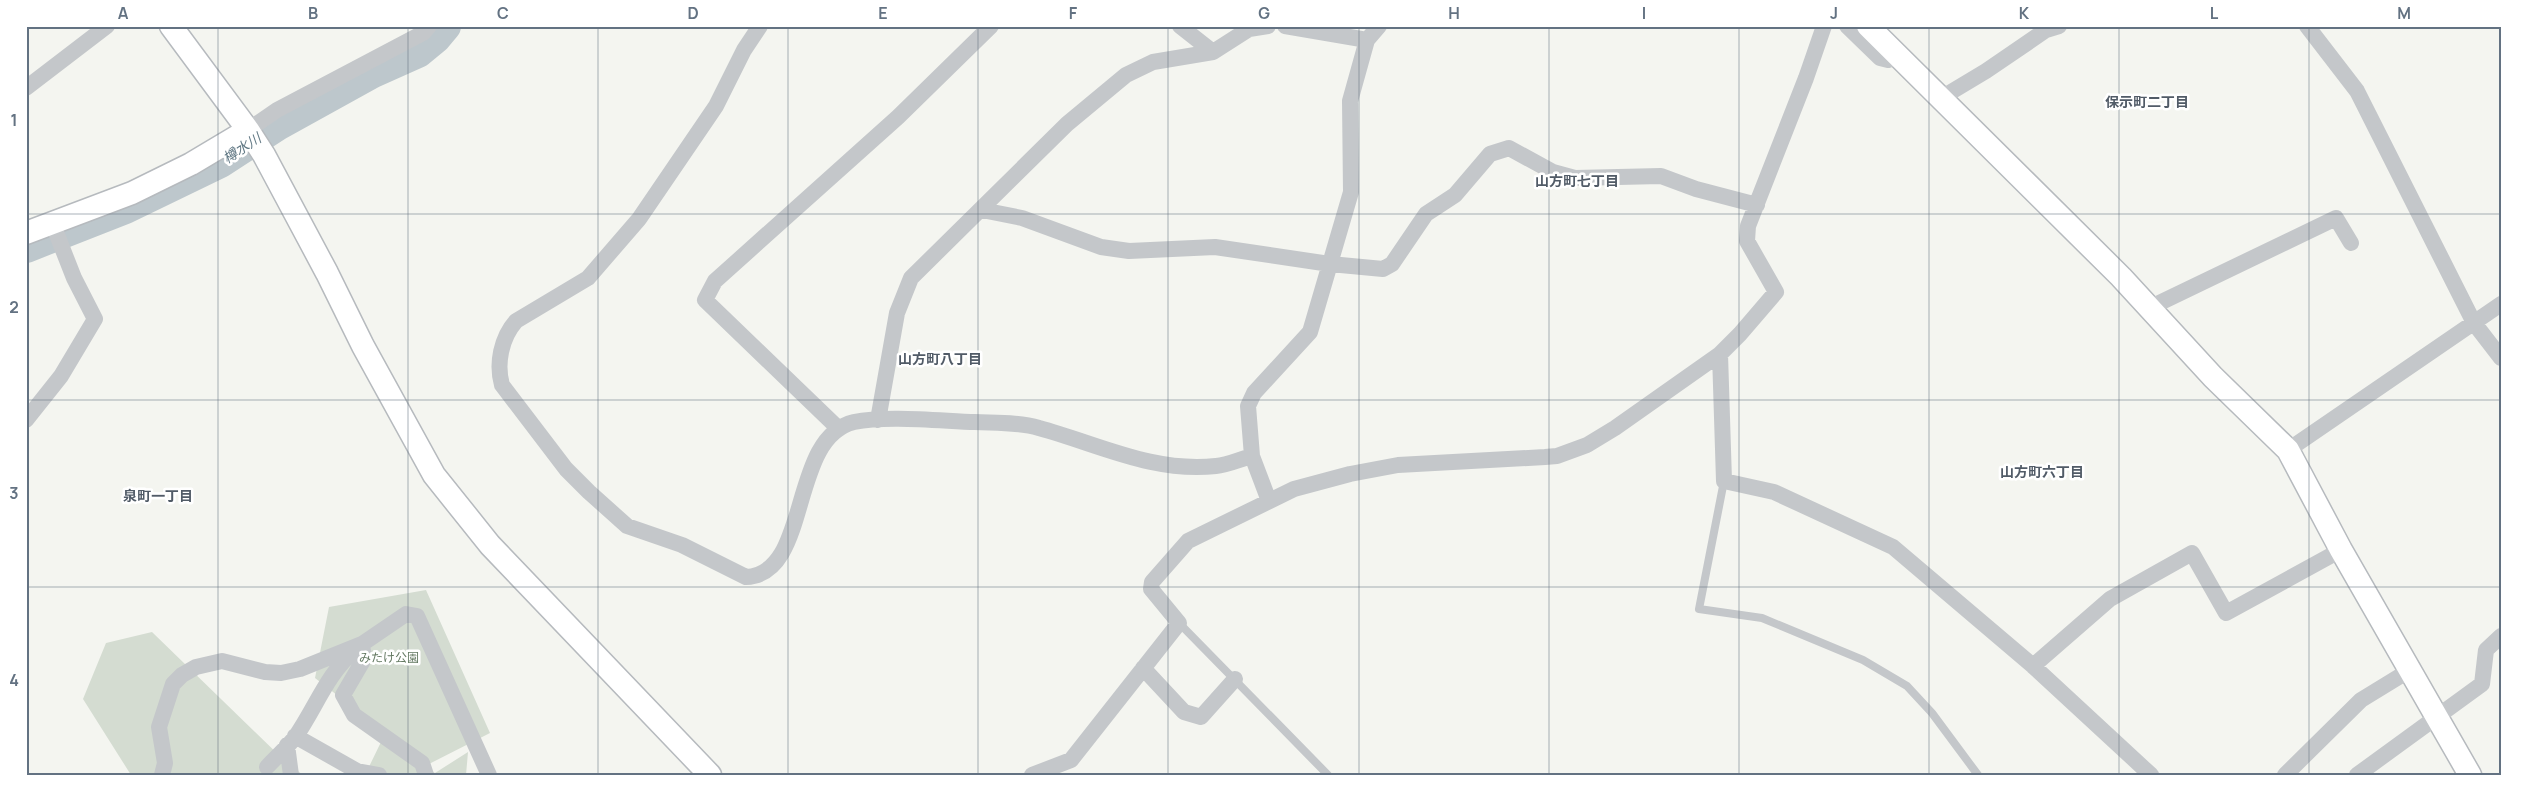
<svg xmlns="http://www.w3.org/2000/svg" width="2527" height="801" font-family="Manrope,'Noto Sans JP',sans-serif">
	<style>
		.green { fill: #d4dcd1 }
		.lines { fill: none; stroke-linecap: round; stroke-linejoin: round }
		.river { stroke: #bdc7cc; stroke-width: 32 }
		.secondary-casing { stroke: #b6babe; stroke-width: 25 }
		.lane { stroke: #c4c7ca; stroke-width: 8 }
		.street { stroke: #c4c7ca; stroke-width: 16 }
		.secondary { stroke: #fff; stroke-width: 22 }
		.grid { fill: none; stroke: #637282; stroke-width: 1; stroke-opacity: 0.55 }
		.labels { text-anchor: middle; stroke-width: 5; stroke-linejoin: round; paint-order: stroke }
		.park-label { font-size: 12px; fill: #647962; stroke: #fff }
		.neighbourhood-label { font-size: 14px; font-weight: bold; fill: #515b67; stroke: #fff }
		.water-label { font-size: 14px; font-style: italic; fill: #637a86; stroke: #fff }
		.neatline { fill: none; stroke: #637282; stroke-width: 2 }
		.grid-label { font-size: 16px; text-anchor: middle; font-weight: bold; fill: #637282 }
	</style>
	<rect width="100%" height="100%" fill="#f4f5f0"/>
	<path class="green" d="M426,590L490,733L427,765L315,678L329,607Z
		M152,632L286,762L303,775H131L83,699L106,643Z
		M381,742L435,773L468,752L466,775H365Z"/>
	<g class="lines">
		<path class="river" d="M26,247L125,208L220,162L277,125L371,73L418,52L435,38L445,26"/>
		<defs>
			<path id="secondary" d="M171,26L248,130L264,155L327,273L363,346L434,475L490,545L710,775
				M1868,26L2121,277L2213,377L2288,450L2341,550L2470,775
				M26,233L132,193L191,164L248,130"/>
		</defs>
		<use href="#secondary" class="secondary-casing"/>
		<path class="lane" d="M1724,481L1699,609L1762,618L1863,660L1907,686L1932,713L1978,775
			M1179,623L1328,775"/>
		<path class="street" d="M760,26L744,50L716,106L639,219L588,278L516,321C501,338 496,364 502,385L566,469L589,492L627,526L682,545L746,577C812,574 788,438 854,422C886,415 942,421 975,422C996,423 1019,422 1039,428C1098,444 1153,473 1216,466C1228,465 1240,459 1252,456
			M1180,26L1213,52
			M1285,26L1367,40
			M1847,26L1880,58L1888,60L1898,56
			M2307,26L2357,91L2474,323L2501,358
			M26,88L107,26
			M1941,98L1986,71L2046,30L2059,26
			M248,130L277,110L423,33L429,26
			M982,210L1022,218L1101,247L1129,251L1215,247L1330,264L1383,269L1392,264L1426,214L1455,195L1490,154L1509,148L1553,172L1575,178L1661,176L1696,189L1757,205
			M2149,308L2336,218L2351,243
			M1720,354L1724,481L1774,492L1893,547L2033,666L2151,775
			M26,420L61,376L95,319L74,278L52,222
			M878,420L897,313L911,278L1067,124L1126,75L1153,62L1213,52L1249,29L1268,26
			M839,429L705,300L715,281L898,117L991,26
			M2288,450L2501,304
			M1269,501L1252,456L1248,406L1254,393L1310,332L1351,192L1350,101L1367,40L1379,26
			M362,644L364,659L343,695L354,715L422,763L426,775
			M2033,666L2110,599L2192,553L2226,613L2341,550
			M1143,668L1184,712L1201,717L1235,679
			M295,736L357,771L379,775
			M287,745L291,775
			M267,767C276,757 288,747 296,736C316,707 327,674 355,650
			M162,775L165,763L159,727L173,684L182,675L196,667L222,661L265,672L281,673L300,669L362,644L406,614L417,616L489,775
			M1032,775L1071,760L1179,623L1151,589L1152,582L1188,541L1294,489L1350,474L1398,465L1545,457L1557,456L1587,445L1615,428L1720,354L1740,334L1776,292L1747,241L1748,226L1806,78L1824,26
			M2285,775L2361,700L2410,670
			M2357,775L2482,684L2486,650L2501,636"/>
		<use href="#secondary" class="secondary"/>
	</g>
	<path class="grid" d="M218,26V775M408,26V775M598,26V775M788,26V775M978,26V775M1168,26V775M1359,26V775M1549,26V775M1739,26V775M1929,26V775M2119,26V775M2309,26V775M26,214H2501M26,400H2501M26,587H2501"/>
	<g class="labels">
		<g class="park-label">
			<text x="389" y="662">みたけ公園</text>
		</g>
		<g class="neighbourhood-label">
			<text x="2147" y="107">保示町二丁目</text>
			<text x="1577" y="186">山方町七丁目</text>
			<text x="940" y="364">山方町八丁目</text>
			<text x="2042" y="477">山方町六丁目</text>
			<text x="158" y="501">泉町一丁目</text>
		</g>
		<g class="water-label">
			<text transform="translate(242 148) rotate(-33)" y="5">樽水川</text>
		</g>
	</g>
	<rect width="2527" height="801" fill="none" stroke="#ffffff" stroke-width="55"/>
	<rect x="28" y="28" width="2472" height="746" class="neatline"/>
	<g class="grid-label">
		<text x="123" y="19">A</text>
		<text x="313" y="19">B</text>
		<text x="503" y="19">C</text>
		<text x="693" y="19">D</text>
		<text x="883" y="19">E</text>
		<text x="1073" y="19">F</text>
		<text x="1264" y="19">G</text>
		<text x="1454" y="19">H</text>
		<text x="1644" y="19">I</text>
		<text x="1834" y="19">J</text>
		<text x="2024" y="19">K</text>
		<text x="2214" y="19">L</text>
		<text x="2404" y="19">M</text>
		<text x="14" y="126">1</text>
		<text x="14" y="313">2</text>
		<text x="14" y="499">3</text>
		<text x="14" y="686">4</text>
	</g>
</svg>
